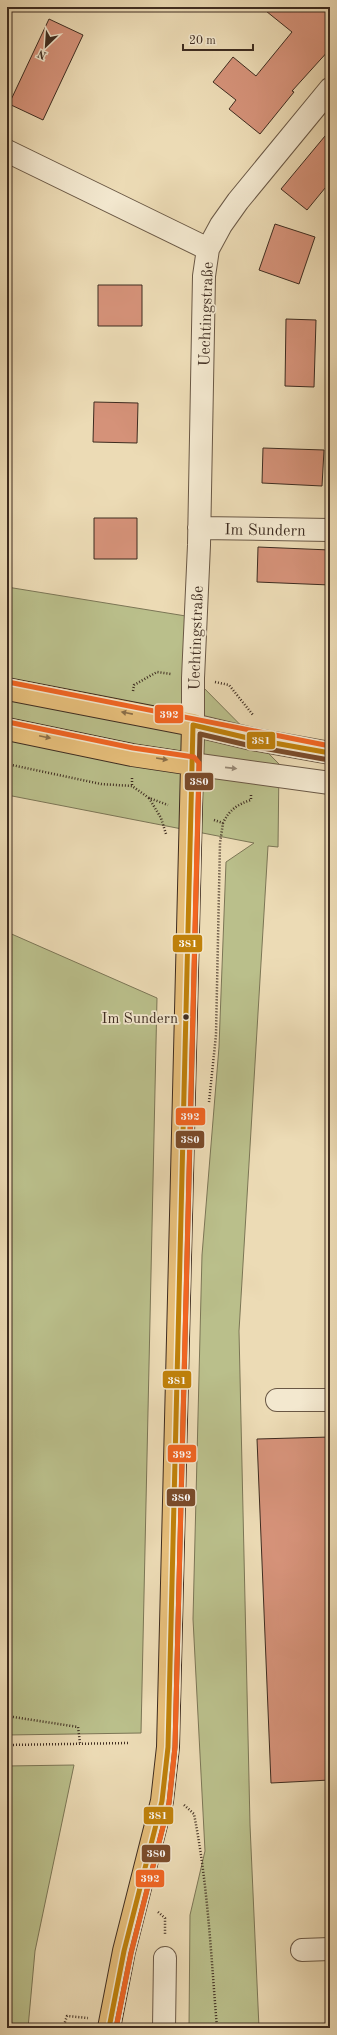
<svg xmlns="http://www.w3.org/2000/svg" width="337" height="2035" font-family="'Old Standard TT',serif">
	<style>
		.green { fill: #babf8b; stroke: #7c7656 }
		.building { fill: #d59279; stroke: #3e2c20 }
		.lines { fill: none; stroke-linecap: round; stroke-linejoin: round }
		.minor-casing { stroke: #6a5845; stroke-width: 24 }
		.major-casing { stroke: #3e2c20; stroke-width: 24 }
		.path { stroke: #3e2c20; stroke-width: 2.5; stroke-dasharray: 1 2; stroke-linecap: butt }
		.minor { stroke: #f3e8cf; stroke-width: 22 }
		.major { stroke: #e6be7a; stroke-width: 22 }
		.bus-1-casing { stroke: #f3e8cf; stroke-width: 8 }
		.bus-2-casing { stroke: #f3e8cf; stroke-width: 8 }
		.bus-3-casing { stroke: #f3e8cf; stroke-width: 8 }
		.bus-1 { stroke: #c0810a; stroke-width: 5 }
		.bus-2 { stroke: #7a4b2a; stroke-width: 5 }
		.bus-3 { stroke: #f26522; stroke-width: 5 }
		.oneway { fill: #8a6e48 }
		.oneway2 { fill: #988a78 }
		.bus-dot { fill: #3e2c20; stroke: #f3e8cf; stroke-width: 1.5 }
		.labels { text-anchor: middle; stroke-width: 3.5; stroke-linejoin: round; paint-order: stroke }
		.bus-label { font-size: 15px; fill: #3e2c20; stroke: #f3e8cf; text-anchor: end }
		.street-label { font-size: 16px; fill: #3e2c20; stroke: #f3e8cf }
		.line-badge { stroke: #f3e8cf; stroke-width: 1.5 }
		.badge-label { font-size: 11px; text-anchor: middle; font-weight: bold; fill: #fff }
	</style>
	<rect width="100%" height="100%" fill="#ecdbb5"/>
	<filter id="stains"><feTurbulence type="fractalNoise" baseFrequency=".005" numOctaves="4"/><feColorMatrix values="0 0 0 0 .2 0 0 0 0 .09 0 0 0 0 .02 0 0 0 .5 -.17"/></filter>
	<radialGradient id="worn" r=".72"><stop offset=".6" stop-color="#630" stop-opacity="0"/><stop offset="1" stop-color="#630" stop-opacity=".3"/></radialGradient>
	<path class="green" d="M7,587L192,617L197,681L279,764L278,847L268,846L239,1331L250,1825L259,2028H189L190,1915L205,1851L193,1619L202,1255L219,1047L226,862L254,843L7,795Z
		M7,932L157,998L141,1733L7,1735Z
		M74,1765L35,1951L28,2028H7V1766Z"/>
	<path class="building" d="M261,7H330V49L292,91L294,92L260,134L229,109L236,100L213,82L233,57L256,76L292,32Z
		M49,19L83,35L43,120L9,104Z
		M330,130V182L307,210L281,189Z
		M275,224L315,237L299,284L259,270Z
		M98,285H142V326H98Z
		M286,319L316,320L314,387L285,386Z
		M94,402L138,403L137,443L93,442Z
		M263,448L324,450L322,486L262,483Z
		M94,518H137V559H94Z
		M258,547L330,550V585L257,582Z
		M330,1437V1780L271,1783L257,1439Z"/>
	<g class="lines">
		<defs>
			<path id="minor" d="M330,89L238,201L221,225L208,249L204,276L199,545L193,678V725L252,739L330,753
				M7,151L208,249
				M199,528L330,530
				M192,764L330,783
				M277,1400H330
				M302,1950L330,1949
				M164,2028L165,1958"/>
			<path id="major" d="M7,689L193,725L168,1747L162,1801L124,1951L109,2028
				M7,729L132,755L192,764"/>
		</defs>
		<use href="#minor" class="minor-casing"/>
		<use href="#major" class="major-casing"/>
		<path class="path" d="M215,682L229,685L253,715
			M133,691L134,685L157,672L171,674
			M7,764L101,784L132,786L149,798L168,805
			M132,778V786
			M149,798L161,818L166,834
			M214,820L223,823C229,810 238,804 251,800V794
			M209,1102L216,1035L220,843L223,823
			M7,1716L78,1727L80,1743
			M7,1745L129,1743
			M184,1805L194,1814C208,1885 211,1956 217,2028
			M158,1912L165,1918V1935
			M63,2028L67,2016L88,2018"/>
		<use href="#minor" class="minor"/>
		<use href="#major" class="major"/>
		<defs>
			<path id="bus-1" d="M193,725L252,739L330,753
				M109,2028L124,1951L162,1801L168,1747L193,725"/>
			<path id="bus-2" d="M116,2028L131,1953L169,1803L175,1747L200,734L251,746L329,760"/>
			<path id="bus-3" d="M8,682L330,746
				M8,722L133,748L194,757L199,763L175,1747L169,1803L131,1953L116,2028"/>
		</defs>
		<use href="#bus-1" class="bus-1-casing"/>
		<use href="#bus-2" class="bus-2-casing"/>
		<use href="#bus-3" class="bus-3-casing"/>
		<use href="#bus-1" class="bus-1"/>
		<use href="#bus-2" class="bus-2"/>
		<use href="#bus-3" class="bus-3"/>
	</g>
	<defs><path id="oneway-solid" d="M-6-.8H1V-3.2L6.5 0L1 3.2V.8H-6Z"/></defs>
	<g class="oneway">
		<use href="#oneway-solid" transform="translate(127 713) rotate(-169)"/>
		<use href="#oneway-solid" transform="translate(45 737) rotate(12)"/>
		<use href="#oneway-solid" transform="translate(162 759) rotate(9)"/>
	</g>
	<use class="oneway2" href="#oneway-solid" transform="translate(231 768) rotate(6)"/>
	<circle class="bus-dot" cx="186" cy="1017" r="3.5"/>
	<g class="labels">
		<g class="bus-label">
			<text x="178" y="1023">Im Sundern</text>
		</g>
		<g class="street-label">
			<text transform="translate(205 314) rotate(-88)" y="6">Uechtingstraße</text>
			<text transform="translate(265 529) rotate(1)" y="6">Im Sundern</text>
			<text transform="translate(195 638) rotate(-88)" y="6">Uechtingstraße</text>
		</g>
	</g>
	<g class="line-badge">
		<rect x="154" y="704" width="30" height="20" rx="4" fill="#f26522"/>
		<rect x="246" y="731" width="30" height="19" rx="4" fill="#c0810a"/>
		<rect x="184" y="772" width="30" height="19" rx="4" fill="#7a4b2a"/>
		<rect x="172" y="934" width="31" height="19" rx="4" fill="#c0810a"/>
		<rect x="175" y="1107" width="31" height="19" rx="4" fill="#f26522"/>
		<rect x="175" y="1130" width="30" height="19" rx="4" fill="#7a4b2a"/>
		<rect x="162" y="1370" width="30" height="19" rx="4" fill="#c0810a"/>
		<rect x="167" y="1444" width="30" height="19" rx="4" fill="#f26522"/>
		<rect x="166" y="1488" width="30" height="19" rx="4" fill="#7a4b2a"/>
		<rect x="143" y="1806" width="31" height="19" rx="4" fill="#c0810a"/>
		<rect x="141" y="1844" width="30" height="19" rx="4" fill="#7a4b2a"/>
		<rect x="135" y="1869" width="30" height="19" rx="4" fill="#f26522"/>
	</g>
	<g class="badge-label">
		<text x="169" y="718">392</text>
		<text x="261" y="744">381</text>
		<text x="199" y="785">380</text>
		<text x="188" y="947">381</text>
		<text x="190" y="1120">392</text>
		<text x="190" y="1143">380</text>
		<text x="177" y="1384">381</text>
		<text x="182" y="1458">392</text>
		<text x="181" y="1501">380</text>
		<text x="158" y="1819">381</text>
		<text x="156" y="1857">380</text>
		<text x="150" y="1882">392</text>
	</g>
	<rect width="337" height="2035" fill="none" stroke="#ecdbb5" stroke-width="24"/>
	<rect x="8" y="8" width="321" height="2019" fill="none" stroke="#3e2c20" stroke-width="2"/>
	<rect x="12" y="12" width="313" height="2011" fill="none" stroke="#3e2c20"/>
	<g transform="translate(46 46) rotate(205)" stroke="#f3e8cf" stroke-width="3" paint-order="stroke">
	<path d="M0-3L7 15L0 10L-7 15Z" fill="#3e2c20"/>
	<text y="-6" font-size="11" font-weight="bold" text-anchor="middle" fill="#3e2c20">N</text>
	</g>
	<path d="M183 44v6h70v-6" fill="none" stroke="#3e2c20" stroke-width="2"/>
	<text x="189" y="44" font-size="12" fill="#3e2c20" stroke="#f3e8cf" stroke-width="3" paint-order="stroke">20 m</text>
	<rect width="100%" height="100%" filter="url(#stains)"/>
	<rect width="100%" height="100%" fill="url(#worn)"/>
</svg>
